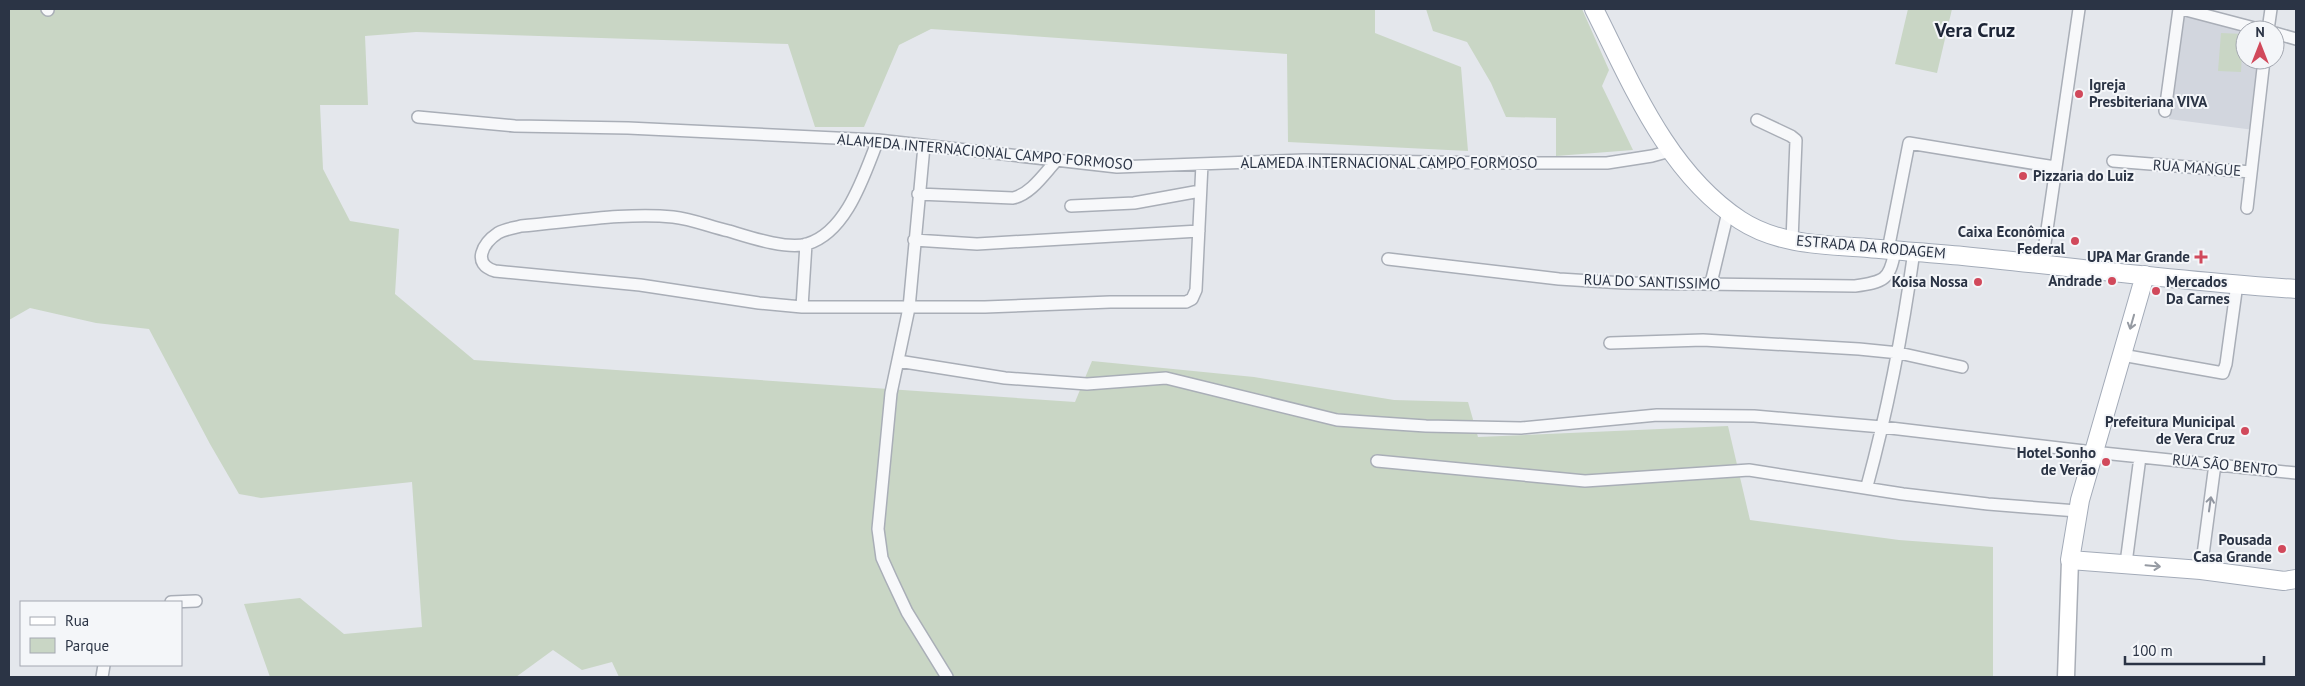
<svg xmlns="http://www.w3.org/2000/svg" width="2305" height="686" font-family="'PT Sans',sans-serif">
	<style>
		.built { fill: #d2d6de }
		.green { fill: #c9d6c5 }
		.lines { fill: none; stroke-linecap: round; stroke-linejoin: round }
		.street-casing { stroke: #a9aeb7; stroke-width: 14 }
		.secondary-casing { stroke: #a9aeb7; stroke-width: 19 }
		.primary-casing { stroke: #a3abb8; stroke-width: 20 }
		.street { stroke: #f7f8fa; stroke-width: 11 }
		.secondary { stroke: #fff; stroke-width: 16 }
		.primary { stroke: #fff; stroke-width: 18 }
		.oneway { stroke: #959aa2 }
		.oneway2 { stroke: #9196a0 }
		.poi-dot { fill: #d1495b; stroke: #f4f6f9; stroke-width: 2 }
		.labels { text-anchor: middle; stroke-width: 4; stroke-linejoin: round; paint-order: stroke }
		.poi-label { font-size: 15px; font-weight: bold; fill: #2b3445; stroke: #f4f6f9; text-anchor: end }
		.street-label { font-size: 15px; fill: #2b3445; stroke: #f4f6f9 }
		.district-label { font-size: 20px; font-weight: bold; fill: #1d2536; stroke: #f4f6f9 }
	</style>
	<rect width="100%" height="100%" fill="#e4e7ec"/>
	<path class="built" d="M2184,15L2246,30L2245,60H2261L2254,130L2169,119Z"/>
	<path class="green" d="M9,9H1375V33L1461,67L1468,151L1288,142L1287,54L931,29L899,45L864,127H815L788,44L416,32L365,36L368,105H320L323,169L350,221L399,229L395,294L474,360L1075,402L1092,361L1254,377L1394,400L1468,402L1478,437L1728,426L1750,520L1899,540L1993,547V677H619L612,662L582,670L553,650L516,677H270L244,604L300,598L344,634L422,627L412,482L261,498L239,494L210,444L149,329L96,323L30,308L9,320Z
		M1426,9H1582L1609,70L1602,86L1633,150L1556,156V118L1506,117L1491,83L1467,42L1433,31Z
		M1908,9H1952L1937,73L1895,64Z
		M2221,33L2243,34L2241,72L2218,71Z"/>
	<g class="lines">
		<defs>
			<path id="street" d="M47,9L48,10
				M2182,9L2262,30
				M2268,30L2271,9
				M2275,33L2296,39
				M2165,111L2179,9
				M418,117L515,126L628,128L878,140L1117,167L1304,160L1496,163H1607L1652,156L1670,151
				M1757,120L1791,136L1796,140L1792,241
				M878,140C864,175 847,232 807,244C787,250 749,237 729,231C711,227 692,219 673,217C627,212 569,222 521,226C514,228 505,229 498,233C483,243 471,264 495,271L640,285L759,303L802,307H985L1110,302H1186L1192,299L1196,290L1202,164
				M924,146L909,308L891,393L878,529L882,558L891,578L907,612L947,677
				M2113,161L2251,172
				M918,194L1013,198C1031,194 1044,174 1056,161
				M1071,206L1134,203L1200,191
				M2247,208L2264,60
				M914,240L977,244L1199,231
				M1888,250L1909,143L2055,167
				M1388,259L1559,279L1624,283L1855,286C1884,282 1890,280 1895,250
				M2042,264L2079,9
				M1711,283L1728,212
				M802,307L806,244
				M1610,343L1703,340L1859,349L1899,353L1962,367
				M2122,355L2223,373L2226,364L2237,284
				M898,361L1005,378L1087,384L1166,378L1337,420L1426,426L1521,428L1657,415L1754,416L1882,427L2093,452L2296,473
				M1377,461L1585,481L1749,470L1903,494L1988,504L2077,511
				M1867,486C1888,409 1903,331 1914,251
				M2126,563L2140,457
				M2201,570L2215,464
				M171,602L196,601
				M102,677L104,665"/>
			<path id="secondary" d="M2066,677L2070,560"/>
			<path id="primary" d="M1594,9C1632,84 1667,172 1740,220C1778,245 1825,245 1868,248C1900,251 1931,253 1963,256C2074,267 2185,282 2296,289
				M2145,275L2080,500L2070,560L2201,570L2284,581L2296,579"/>
		</defs>
		<use href="#street" class="street-casing"/>
		<use href="#secondary" class="secondary-casing"/>
		<use href="#primary" class="primary-casing"/>
		<use href="#street" class="street"/>
		<use href="#secondary" class="secondary"/>
		<use href="#primary" class="primary"/>
	</g>
	<defs><path id="oneway-shaft" d="M-6 0H5M1.5-3L5.5 0L1.5 3" fill="none" stroke-width="1.6" stroke-linecap="round" stroke-linejoin="round" transform="scale(1.25)"/></defs>
	<g class="oneway">
		<use href="#oneway-shaft" transform="translate(2132 322) rotate(106)"/>
		<use href="#oneway-shaft" transform="translate(2153 566) rotate(5)"/>
	</g>
	<use class="oneway2" href="#oneway-shaft" transform="translate(2210 504) rotate(-82)"/>
	<g class="poi-dot">
		<circle cx="2079" cy="94" r="5"/>
		<circle cx="2023" cy="176" r="5"/>
		<circle cx="2075" cy="241" r="5"/>
		<path d="M2198.5 249.5h5v5h5v5h-5v5h-5v-5h-5v-5h5z"/>
		<circle cx="2112" cy="281" r="5"/>
		<circle cx="1978" cy="282" r="5"/>
		<circle cx="2156" cy="291" r="5"/>
		<circle cx="2245" cy="431" r="5"/>
		<circle cx="2106" cy="462" r="5"/>
		<circle cx="2282" cy="549" r="5"/>
	</g>
	<g class="labels">
		<g class="poi-label">
			<text x="2089" y="90" text-anchor="start">Igreja<tspan x="2089" dy="17">Presbiteriana VIVA</tspan></text>
			<text x="2033" y="181" text-anchor="start">Pizzaria do Luiz</text>
			<text x="2065" y="237">Caixa Econômica<tspan x="2065" dy="17">Federal</tspan></text>
			<text x="2190" y="262">UPA Mar Grande</text>
			<text x="2102" y="286">Andrade</text>
			<text x="1968" y="287">Koisa Nossa</text>
			<text x="2166" y="287" text-anchor="start">Mercados<tspan x="2166" dy="17">Da Carnes</tspan></text>
			<text x="2235" y="427">Prefeitura Municipal<tspan x="2235" dy="17">de Vera Cruz</tspan></text>
			<text x="2096" y="458">Hotel Sonho<tspan x="2096" dy="17">de Verão</tspan></text>
			<text x="2272" y="545">Pousada<tspan x="2272" dy="17">Casa Grande</tspan></text>
		</g>
		<g class="street-label">
			<text transform="translate(985 152) rotate(5)" y="5">ALAMEDA INTERNACIONAL CAMPO FORMOSO</text>
			<text x="1389" y="168">ALAMEDA INTERNACIONAL CAMPO FORMOSO</text>
			<text transform="translate(2197 168) rotate(4)" y="5">RUA MANGUE</text>
			<text transform="translate(1871 247) rotate(5)" y="5">ESTRADA DA RODAGEM</text>
			<text transform="translate(1652 282) rotate(2)" y="5">RUA DO SANTISSIMO</text>
			<text transform="translate(2225 465) rotate(6)" y="5">RUA SÃO BENTO</text>
		</g>
		<g class="district-label">
			<text x="1975" y="37">Vera Cruz</text>
		</g>
	</g>
	<rect width="2305" height="686" fill="none" stroke="#2b3445" stroke-width="20"/>
	<rect x="20" y="601" width="162" height="65" fill="#f4f6f9" stroke="#a4a8b1"/>
	<rect x="30" y="617" width="25" height="8" fill="#ffffff" stroke="#a4a8b1"/>
	<text x="65" y="626" font-size="15" fill="#2b3445">Rua</text>
	<rect x="30" y="638" width="25" height="15" fill="#c9d6c5" stroke="#a4a8b1"/>
	<text x="65" y="651" font-size="15" fill="#2b3445">Parque</text>
	<g transform="translate(2260 45)"><circle r="24" fill="#f4f6f9" stroke="#a4a8b1"/>
	<path d="M0-4L9 19L0 12L-9 19Z" fill="#d1495b"/>
	<text y="-8" font-size="14" font-weight="bold" text-anchor="middle" fill="#2b3445">N</text>
	</g>
	<path d="M2125 656v8h139v-8" fill="none" stroke="#2b3445" stroke-width="2.5"/>
	<text x="2132" y="656" font-size="15" fill="#2b3445" stroke="#f4f6f9" stroke-width="4" paint-order="stroke">100 m</text>
</svg>
